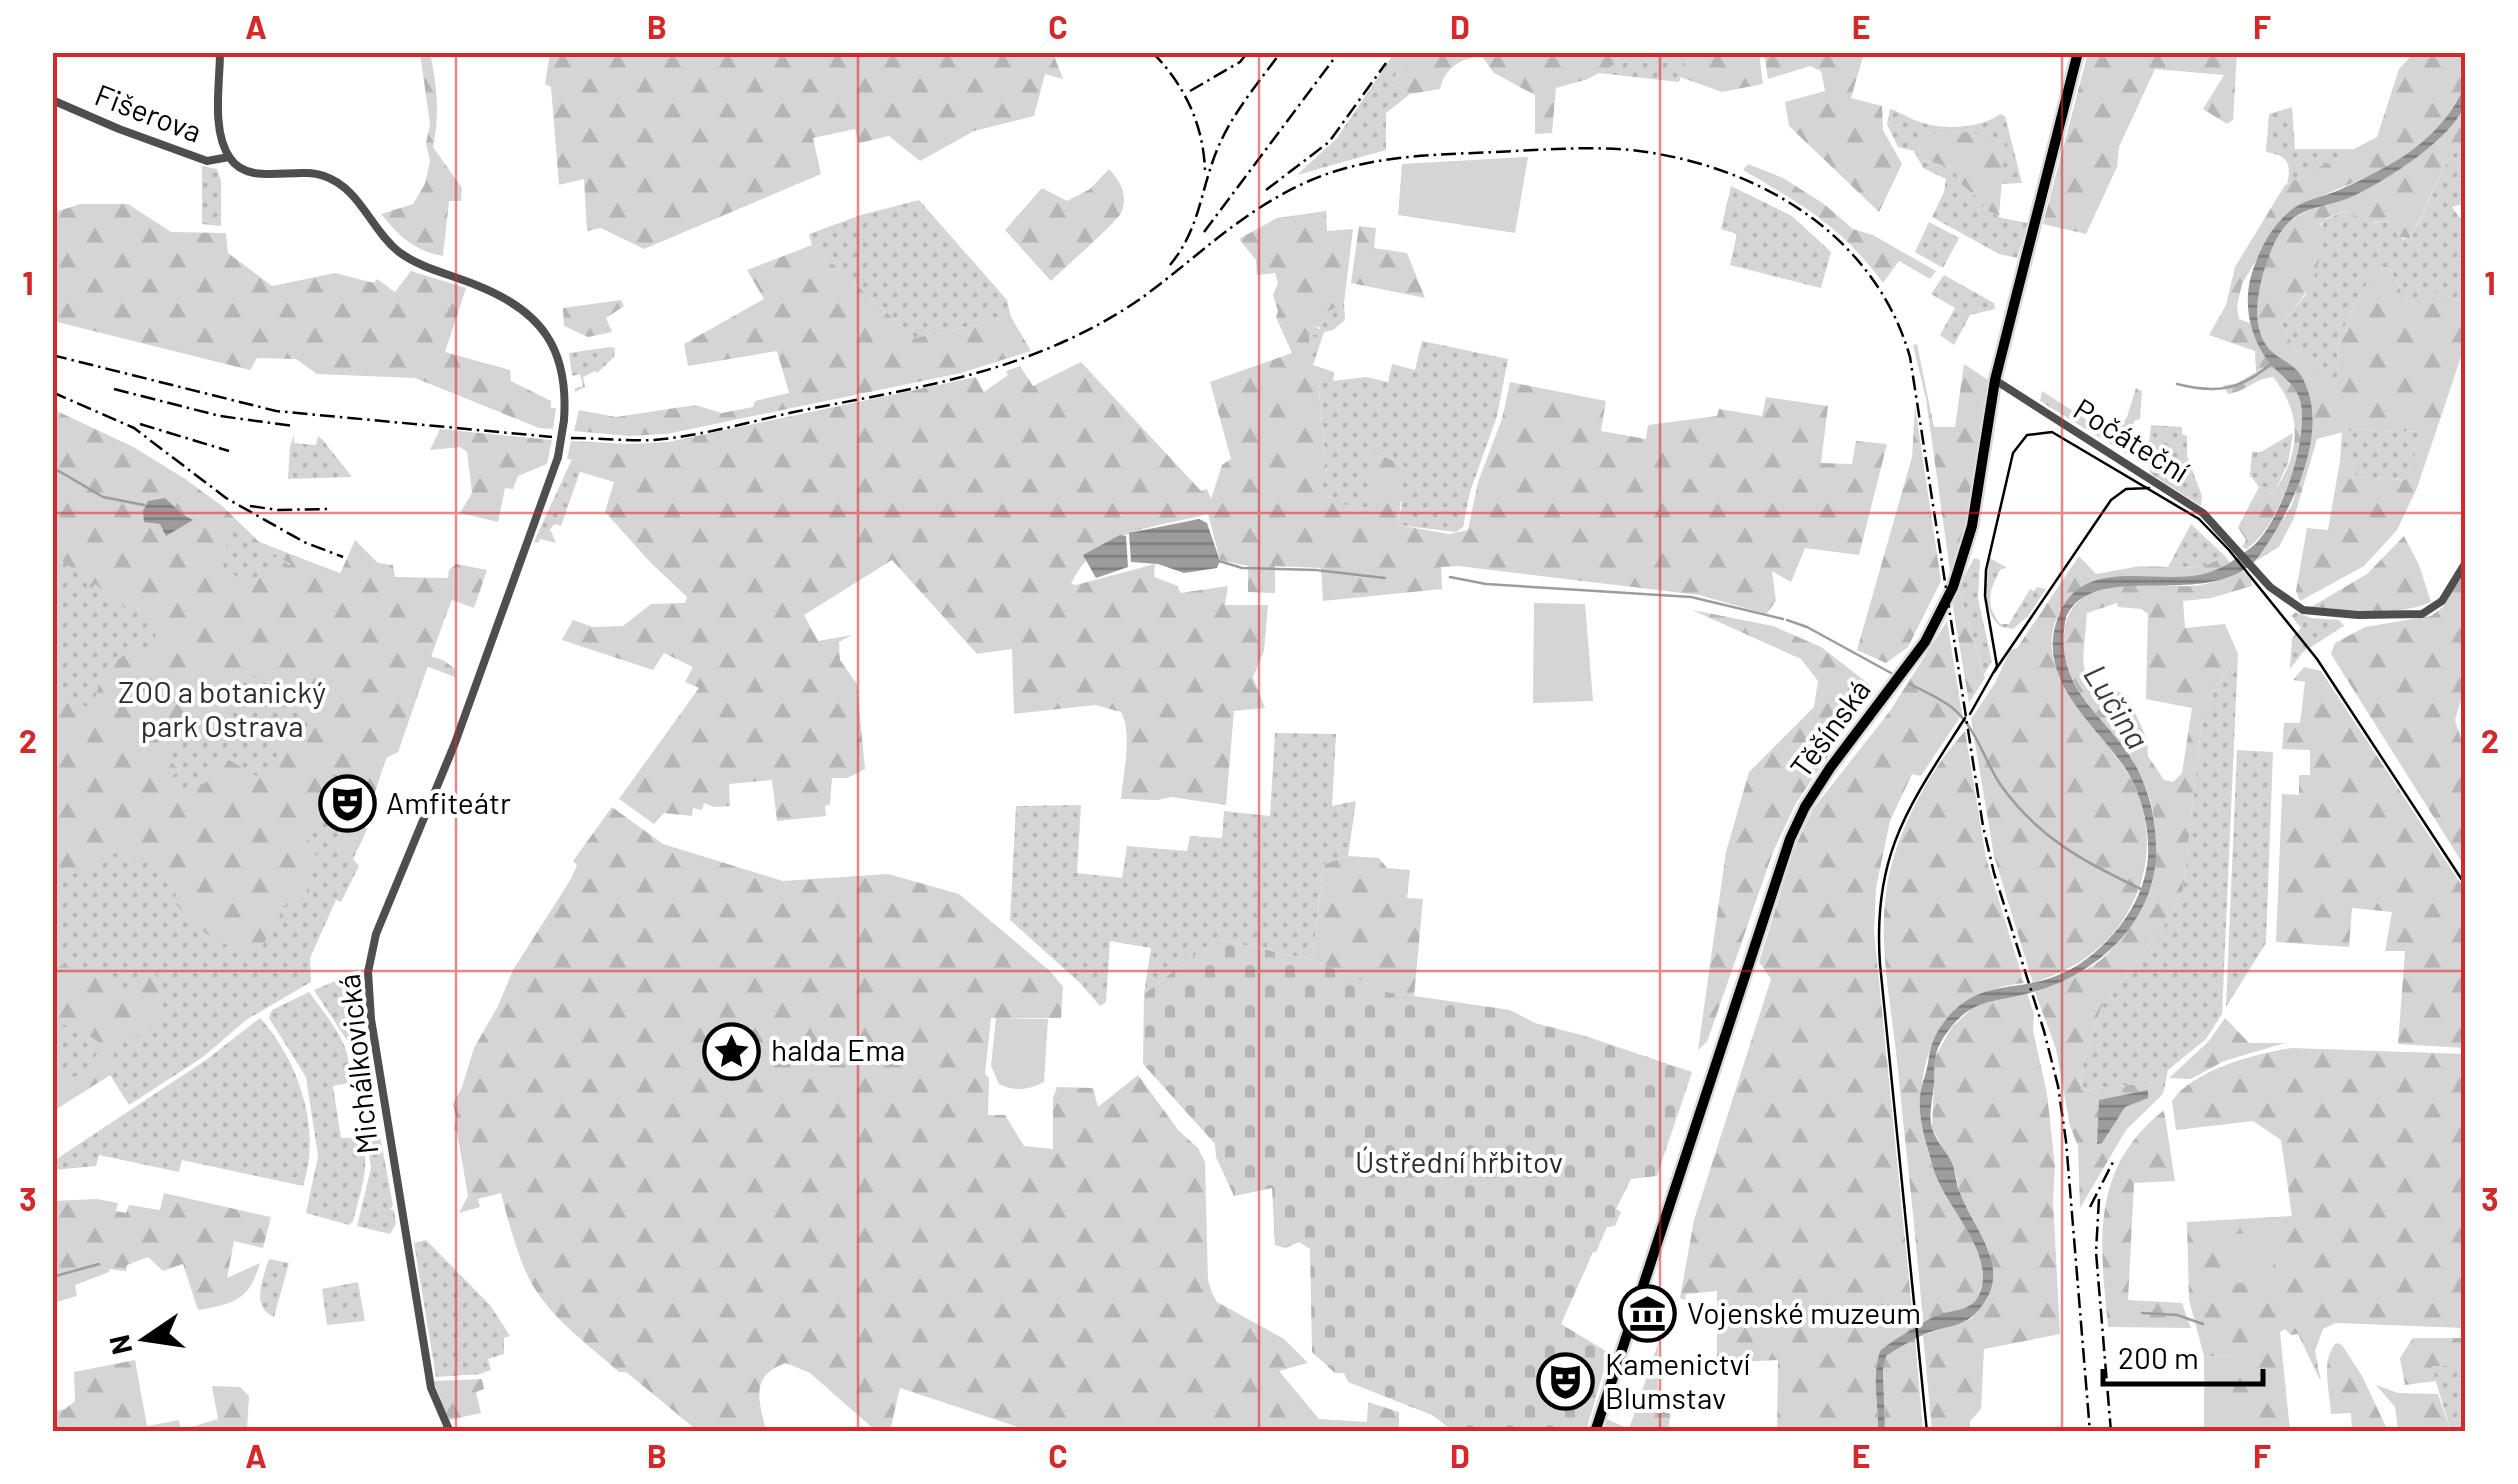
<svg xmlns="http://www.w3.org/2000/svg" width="2518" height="1484" font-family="Barlow,sans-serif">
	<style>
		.grass { fill: url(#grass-dots) }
		.forest { fill: url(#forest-firs); fill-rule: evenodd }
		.cemetery { fill: url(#cemetery-stones) }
		.garden { fill: #d5d5d5 }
		.water { fill: url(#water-rules) }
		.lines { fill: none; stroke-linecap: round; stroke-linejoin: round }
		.stream { stroke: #9c9c9c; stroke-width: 2.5 }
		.major-casing { stroke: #dbdbdb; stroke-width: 15 }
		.minor { stroke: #4e4e4e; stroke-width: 8 }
		.major { stroke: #000; stroke-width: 10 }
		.tram { stroke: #000; stroke-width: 2.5 }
		.rail { stroke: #000; stroke-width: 2.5; stroke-dasharray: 15 5 2.5 5; stroke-linecap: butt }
		.minor-bridge { stroke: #4e4e4e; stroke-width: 8 }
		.grid { fill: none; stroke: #d62828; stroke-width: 2.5; stroke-opacity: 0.55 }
		.labels { text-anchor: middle; stroke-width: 8; stroke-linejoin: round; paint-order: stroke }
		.street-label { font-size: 30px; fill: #000; stroke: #fff }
		.park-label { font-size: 30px; fill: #2c2c2c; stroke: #fff }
		.poi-label { font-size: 30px; fill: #000; stroke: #fff; text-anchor: start }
		.water-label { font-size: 32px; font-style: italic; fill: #3d3d3d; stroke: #fff }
		.neatline { fill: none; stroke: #d62828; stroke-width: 4 }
		.grid-label { font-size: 32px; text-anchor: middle; font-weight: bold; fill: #d62828 }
	</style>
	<defs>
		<pattern id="grass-dots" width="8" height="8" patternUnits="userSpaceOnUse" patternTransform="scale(2.5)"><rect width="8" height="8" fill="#d5d5d5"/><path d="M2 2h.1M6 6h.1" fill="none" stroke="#b5b5b5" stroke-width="1.8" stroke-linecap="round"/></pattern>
		<pattern id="forest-firs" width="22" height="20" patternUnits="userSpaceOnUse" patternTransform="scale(2.5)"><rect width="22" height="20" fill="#d5d5d5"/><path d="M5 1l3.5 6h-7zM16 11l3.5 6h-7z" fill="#b5b5b5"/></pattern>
		<pattern id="cemetery-stones" width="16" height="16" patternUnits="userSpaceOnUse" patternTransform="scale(2.5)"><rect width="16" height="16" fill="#d5d5d5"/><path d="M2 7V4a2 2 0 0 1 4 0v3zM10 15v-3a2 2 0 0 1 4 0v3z" fill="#b5b5b5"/></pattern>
		<pattern id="water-rules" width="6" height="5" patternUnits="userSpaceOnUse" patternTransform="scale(2.5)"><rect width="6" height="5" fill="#9c9c9c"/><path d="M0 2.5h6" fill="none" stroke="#7d7d7d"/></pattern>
	</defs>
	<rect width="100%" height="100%" fill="#fff"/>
	<path class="grass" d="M1394,53H1408L1391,84L1410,94L1386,113V150L1297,175L1337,138Z
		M1611,53H1689L1679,82L1598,73L1627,56Z
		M2292,107L2295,149H2355L2287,184C2292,164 2288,155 2266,152L2269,114Z
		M1890,109C1901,112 1910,119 1920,122C1942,130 1981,129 2000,114L2005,116L2022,183L2001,184L2004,142L1968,132L1930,134L1917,147L1923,160L1953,168L1962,185L1984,203V209L2002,218L2028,223L2017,258L1999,254L1932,217L1944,192L1946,179L1923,168L1914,151L1898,147L1887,124Z
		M2465,143V203L2452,207L2460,218L2465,219V303C2440,294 2435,293 2411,302L2403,296L2390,269L2378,268C2360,292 2339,328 2337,360C2337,368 2338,376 2338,385L2299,356L2281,325L2306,294L2323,220L2346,211L2373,223L2389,221L2402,239L2409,238C2433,206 2433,169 2465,143Z
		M202,166L217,169L221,181V226L202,224Z
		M1731,186L1792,216L1831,252L1821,288L1730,265L1737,234L1721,229Z
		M919,200L1007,300L1011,317L915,338L812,245L809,234L861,215Z
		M1929,222L1959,238L1943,268L1915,252Z
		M1944,275L1994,303L1995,309L1970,315L1954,345L1940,335L1955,308L1931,294Z
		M1344,303L1345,320L1333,330L1324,332L1313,365L1334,372L1333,381L1366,377L1388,382L1392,364L1415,370L1422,341L1508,359L1497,416L1470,492L1463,527L1456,532L1398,525L1402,502L1371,451L1370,519L1310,485L1327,475L1318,382L1330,381L1309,367V335L1321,328L1311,325V319Z
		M610,347L615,348L614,357L597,373L595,371L583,377L585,387L575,392V388L583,386L580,374L572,376L569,353Z
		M52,409L133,447L185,479L223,507L259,542L446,614L398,752L387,756C378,781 373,803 363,826L367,829L353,859L359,866L341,902L336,900L310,958L311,982L246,1020L203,1057L129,1105L110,1075L53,1111Z
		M2151,425L2182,427V434L2187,436V456L2202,496L2201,506L2151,474L2147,462Z
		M2355,429L2424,432L2405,480L2357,477L2348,462L2340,461L2342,431Z
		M2293,433L2288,463L2276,489L2259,487L2250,475L2252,452H2261Z
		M294,435V443L316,445L318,436L322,439L352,477L288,479L290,446Z
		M572,459L579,460L580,472L561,526L555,524L550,529L556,543L540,539L538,543L534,542Z
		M2191,524L2225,556L2201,568L2168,567Z
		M1974,558L1980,560L1978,598L1992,662L1984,674L1960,594H1955Z
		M1990,558L2007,568L2001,569C1990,587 1984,605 2000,624H2009L2030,589L2034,591L2037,587L2046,589L2028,616L2013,629L2001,627C1981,611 1985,581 1990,558Z
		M2296,612L2311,618L2339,620L2344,626L2303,652L2290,669L2292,638L2301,628L2291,616Z
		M2238,654L2222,1014L2206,1039L2168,1070L2163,1094L2155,1082L2081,1090L2083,1061L2101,1008L2168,920L2183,890L2201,727L2214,689Z
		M1275,733L1336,734L1332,806L1356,801L1348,856L1323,865L1313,960L1216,939L1144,994L1151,948L1110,941L1106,1002L1100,1006L1080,983L1010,920L1016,806L1081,805L1077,873L1122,878L1127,846L1187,851L1190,836L1222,838L1224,811L1270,816Z
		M2237,750L2273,752L2266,943L2226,1007Z
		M357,972L360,974L362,1012L375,1101H372L365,1085L349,1088L354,1070L350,1045L314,990Z
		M309,992C328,1019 357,1048 347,1083L333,1086L341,1138H362C371,1165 360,1194 353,1221L349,1225L306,1213L318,1156L306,1077L269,1018L272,1010Z
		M260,1018C299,1061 322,1130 303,1186L182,1160L179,1172L99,1155L96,1166L53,1170V1163L58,1158L206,1060Z
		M380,1136L393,1205L390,1210H394L396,1224L390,1234L357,1226L371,1168L367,1140Z
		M426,1240L490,1305L510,1336L504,1338V1354L488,1359L491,1370L480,1374L436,1377L414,1243Z
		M269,1259L289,1263L274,1317C250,1306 263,1279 269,1259Z
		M358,1282L365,1321L327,1325L322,1289Z
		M2431,1366H2465V1431H2451Z"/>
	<path class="forest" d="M550,52L1053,53L1063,79L1045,74L1034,116L974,131L920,161L889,136L859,143L855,129L813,138L821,174L644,249L601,228L587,231L584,179L559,185L551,87L545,84Z
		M420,53H430C437,86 440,113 433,147L462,188L461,201H449L443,256C414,251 399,236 381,214L413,204L425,184L430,161L426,143L430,124Z
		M1611,53L1629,56L1588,79L1556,88L1552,133L1535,134V95L1494,73L1481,55C1458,61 1446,66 1440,89L1410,94L1391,84L1408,53Z
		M1689,53H1759L1763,84L1722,92L1680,77Z
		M1764,53H1864L1851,98L1882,106L1883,130L1902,164L1879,212L1789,126L1785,102L1825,91L1821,71L1810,66L1768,79Z
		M2088,53H2237L2233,120L2227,124L2203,109L2224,75L2155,69L2119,147L2117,167L2086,234L2043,224Z
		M2414,53H2465V85L2461,94L2439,129L2427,140L2381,171L2300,205L2280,220L2242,284L2237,306L2239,319L2250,323C2256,345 2266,361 2282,376C2288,381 2294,385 2298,393C2315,428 2279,531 2246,549L2242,547L2246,540L2238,527L2259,487L2276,489C2301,450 2302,413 2273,377C2256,378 2245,392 2228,394L2223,385L2236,384L2256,372L2255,351L2209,335L2226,305L2235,267L2285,185L2377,137L2399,69Z
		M2465,102V143C2433,169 2432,206 2409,238L2398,237L2389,221L2369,223L2346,211L2326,218L2321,223C2322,276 2312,286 2281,325L2299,356L2337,384C2338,376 2337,368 2337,359C2339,328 2360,292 2378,268L2390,269L2403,296L2411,302L2431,292L2465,303V345L2417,488L2397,530L2364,566L2300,601L2296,591L2307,528L2328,530L2340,461L2348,462L2357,477L2405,480L2423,432L2355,429L2317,439L2294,518L2279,547L2256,561L2292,505L2310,442L2296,369C2286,363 2272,355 2266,346C2246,316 2263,248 2287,224C2303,209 2323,207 2343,200C2360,194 2373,183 2389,174C2423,152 2443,137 2465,102Z
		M1969,132L2005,142L1999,216L1984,209L1983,202L1962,185L1953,168L1923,160L1917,147L1929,134Z
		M1748,164L1783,178L1824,204L1853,229L1873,235L1936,271L1930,279L1899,261L1883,283C1840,225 1804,206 1743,170Z
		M1109,169C1120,181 1129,195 1121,213C1117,222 1062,270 1051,281L1005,230L1042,188L1067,201L1090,189Z
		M80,204H128L171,232L226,233L228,253L272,286L335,273L374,283L377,279L395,292L411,271L466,288L445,352L510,370L511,381L551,401V408H556L553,429L539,428L415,378L317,374L296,359L257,358L250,370L53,321V213Z
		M1326,211L1327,231L1353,229L1344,303L1311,320L1312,325L1323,331L1321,335H1309V367L1332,381L1318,383L1327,475L1311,485L1369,518L1370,451L1405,466L1398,525L1449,534L1468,530L1478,482L1502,419L1510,382L1606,401L1601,431L1646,439L1648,425L1717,416L1719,409L1762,416L1766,397L1828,406L1821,463L1852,464L1856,441L1887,444L1859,555L1805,548L1791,582L1772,571L1776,601L1766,614L1699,595L1458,566L1441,567L1442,589L1323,601L1321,568L1275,566V593L1248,592V566L1220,560L1208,514C1154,528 1097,529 1071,584L1076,585L1155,564L1154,577L1178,586L1180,593L1228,586L1225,605H1268L1264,651L1253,677L1265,708L1234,711L1226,805L1171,797L1158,800L1121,799C1123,773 1133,735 1121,712L1095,705L1014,714L1012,649L977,654L892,560L804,615L818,641L852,635L839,642L840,660L857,684L865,769L847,778H832L830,804L825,806L826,816L777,821L772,780L729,784L730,806L714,807L704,803L702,810L693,808L692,816L664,813L654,824L619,799L699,688L685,682L693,667L664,653L653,670L562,640L573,620L593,627L623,626L651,604L685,603L687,597L650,562L605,512L614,482L580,472L578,460L567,459L571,441L628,444L668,442L976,377L984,392L1008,375L1006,371L1020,366L1033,386L1081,362L1201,491L1207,489L1211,499L1222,465L1231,459L1210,382L1292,353L1276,317L1278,311L1273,295L1278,283L1275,273L1257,275L1256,260L1239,239L1277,218Z
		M1359,226L1376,228L1374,248L1407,253L1425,298L1351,283Z
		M812,245L915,338L1011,317L1031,351L961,373L667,434L629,436L574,431L579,410L616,417L695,405L722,413L753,407L755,401L789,393L777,351L688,366L684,344L764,299L747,270Z
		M621,300L624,306L606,318L612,332L588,337L564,326L563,308Z
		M1917,344L1934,427H1955L1964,364L1988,380L1989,387L1962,543L1951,578L1926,399L1913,345Z
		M2136,388L2142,391L2140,419L2134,421L2132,433L2136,435L2133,458L2040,401L2042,391L2112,436L2127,417Z
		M1915,406L1941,581L1908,647L1886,663L1857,650L1912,457Z
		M52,409L133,447L185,479L223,507L259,542L340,574L355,540L378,563L393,565L395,577L448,578L449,570L456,564L487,570L474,608L452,600L430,656L443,660L455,669V677L426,666L398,752L386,758C377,781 373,803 363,826L367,829L358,849L354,848L350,855L339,850L337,815L339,811L353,813L347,775H331L333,797L321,801L319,819L303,830L321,865L310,871L309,894L280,908L284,918C278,930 268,932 263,945C223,956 200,930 175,903L176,885L157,863L118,852L67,877L53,874V690L91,709C97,697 98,681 105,670C112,660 123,660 129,649L159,652L161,647L153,630L137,616L140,613L134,607L130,610L95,584L92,588L87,586L88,580L57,557L61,551L52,545ZM231,530L291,564L263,578L240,580L221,563ZM243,670L287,693L315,720L307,736L273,745L277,755L262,779L229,760L205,773L207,782L181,791L166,779L180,771L166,757L207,719Z
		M440,429L552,440L547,464L518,476L513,489L505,488L498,522L460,513L472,493L467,452L460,447L430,450Z
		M2404,536L2419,565L2431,602C2394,618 2350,610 2311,607L2367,574Z
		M2079,556L2096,574L2140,566L2201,568L2225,556L2230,563C2182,600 2108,550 2066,603C2020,663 2096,724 2125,769C2152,810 2154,864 2131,906C2109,949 2076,968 2033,983L1994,856L1971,719L1995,683L2010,650L2017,648Z
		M2242,570L2251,579L2252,586L2211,598L2183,601L2185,628L2225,624L2238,654L2214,689L2201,727L2183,890L2168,920L2101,1008L2083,1061L2081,1090L2155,1082L2163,1094L2126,1130L2080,1208L2078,1146L2070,1126L2056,1049L2035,992C2055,978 2083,976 2103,958C2155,910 2172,834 2138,770C2112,722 2058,691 2064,633C2066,616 2072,605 2086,595C2115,576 2159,588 2192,586C2210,585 2226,577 2242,570ZM2117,603L2118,607L2141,609L2148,614L2146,699L2192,708L2182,773L2173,782L2164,780L2148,756L2147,739L2127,695L2114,690L2109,681L2103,687L2100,699L2087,687L2083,659L2087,613Z
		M2465,571V686L2455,720L2465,751V867L2331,654L2335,643L2365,627L2431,616L2443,607Z
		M1955,594H1960L1985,678L1969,703L1952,601Z
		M1692,610L1773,626L1821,647L1874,688L1796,803L1773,852L1707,1042L1698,1050L1726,852L1749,772L1814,707L1818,681L1801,659Z
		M1947,621L1962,714L1921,776L1912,774L1890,821L1876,888L1874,931L1914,1330L1880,1351C1871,1380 1879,1403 1878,1431H1777L1778,1360L1717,1363V1291L1686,1294L1685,1300L1680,1298L1694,1220L1771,979L1759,962L1794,849L1813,809L1890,711Z
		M2304,667L2321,671L2465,890V1048L2398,1044L2405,951H2385L2392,912L2352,908L2349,947L2276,942L2282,794L2299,795V775H2310V750L2282,749L2284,723H2300L2305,682L2293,680Z
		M1965,731L1986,858L2024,983C1922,993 1903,1093 1936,1175C1950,1212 1995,1250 1980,1292C1973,1314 1950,1309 1936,1316C1932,1319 1928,1323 1923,1324C1916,1233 1905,1143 1896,1052C1890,1000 1879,945 1886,893C1893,838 1928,771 1965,731Z
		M612,807L663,844L783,881L888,874L959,894L1051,972L1063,987L1061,1018H991L985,1074L989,1078L988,1115H1005L1024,1146L1053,1149V1098L1057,1087L1093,1088L1098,1107L1138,1075L1179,1131L1198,1148L1205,1162L1208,1280L1212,1293L1217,1302L1284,1339L1308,1363L1279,1371L1319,1419L1367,1422L1368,1402L1399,1412V1431H1030L900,1388L890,1431H876L810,1373L786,1363C749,1376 759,1400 766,1431H698L626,1372H619C590,1346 556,1322 535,1289C520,1266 508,1220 501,1193L478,1199L480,1207L459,1213L468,1196L457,1132L454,1130L456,1116L453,1104L462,1087L474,1048L498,1006L513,970L571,879L577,865L573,861Z
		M1348,856L1379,858L1387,868L1410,870L1407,898L1423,899L1414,996L1387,992L1313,960L1323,865Z
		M53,964L96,973L125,991L147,967L154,968L164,1012L156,1026L121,1044L110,1060V1075L53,1111V1086C74,1080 96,1066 100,1043C85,1031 69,1029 53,1019Z
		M2022,992L2027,993L2034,1014L2033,1030L2047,1094L2055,1166L2053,1199L2060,1334L1984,1349L1981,1409L1970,1421V1432L1932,1431L1923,1335L1971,1319L1987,1299L1993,1276L1988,1249L1960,1194L1955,1172L1932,1128L1935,1057L1952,1027L1975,1006L1985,1000Z
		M2225,1018L2249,1043H2285L2224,1061L2191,1079L2169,1078L2208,1042Z
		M2292,1048L2465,1054V1328L2336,1323L2323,1329L2315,1351L2321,1382L2298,1334L2291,1335L2285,1329L2280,1332L2290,1431H2233V1357L2204,1356L2189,1300L2187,1222L2292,1216L2281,1140L2253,1121L2176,1130L2172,1101C2193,1070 2257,1053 2292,1048Z
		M2164,1110L2175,1181L2134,1183L2128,1300L2182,1303L2191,1328L2108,1327C2100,1243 2089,1169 2164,1110Z
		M164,1193L271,1217L263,1248L234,1241L227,1278L260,1263C249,1301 234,1304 198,1310L183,1264L163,1271L148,1257L127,1265L126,1271L109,1269V1272L75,1285L77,1296L53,1303V1201L97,1199L118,1203L116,1211L126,1213L129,1205L160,1210Z
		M1915,1338L1923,1431L1885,1432L1883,1362L1886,1356Z
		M2413,1338H2465V1366H2432L2436,1381L2405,1385L2400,1358Z
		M2336,1343L2342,1345L2362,1376L2388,1431L2398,1430L2395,1407L2376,1385L2398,1393L2438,1394L2451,1431H2352L2351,1413L2331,1414C2330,1391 2320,1361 2336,1343Z
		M1658,1344V1411L1671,1410L1668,1431H1604L1607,1419L1629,1429Z
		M135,1360L147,1426L179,1420L181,1430L218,1419L212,1386L240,1387L249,1396L247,1431H53V1412L65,1409L75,1401L74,1372Z
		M482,1379L484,1389L476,1392L481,1413L449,1420L433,1381Z"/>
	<path class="cemetery" d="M1216,939L1313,960L1387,992L1510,1010L1535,1023L1585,1036L1692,1072L1657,1176L1631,1179L1616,1209L1621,1212L1615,1226L1607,1227L1596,1252H1593L1561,1324L1609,1353L1586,1431H1453L1432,1415L1348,1382L1344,1373H1335L1312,1352L1310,1249L1299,1242L1285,1248L1275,1245L1272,1188L1234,1196L1216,1157L1215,1144L1143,1064L1144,994Z"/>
	<path class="garden" d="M1528,157L1515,233L1398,215L1402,164Z
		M1534,603L1585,604L1593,701L1533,703Z
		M996,1018L1048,1019L1044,1082C1028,1090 1016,1092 999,1084L991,1066Z
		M2256,1233L2257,1241H2275C2273,1258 2277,1282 2261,1291L2249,1283L2213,1284C2224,1267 2222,1251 2233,1234Z
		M2204,1356L2233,1357V1431H2204Z"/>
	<path class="water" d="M2465,85C2465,86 2466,101 2465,103C2455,138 2381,184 2349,198C2333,205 2314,206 2298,215C2279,227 2272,247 2265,267C2257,293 2250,331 2272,352C2280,359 2294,365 2300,374C2332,424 2296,500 2268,543C2263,550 2258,559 2252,564C2198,608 2099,561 2068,613C2065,618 2065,625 2064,630C2058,694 2110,718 2137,768C2151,795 2157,826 2156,855C2153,925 2095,975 2033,992C1991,1004 1970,996 1942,1040C1933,1054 1935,1067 1934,1083C1933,1098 1928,1113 1932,1128C1935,1139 1944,1149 1950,1159C1956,1169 1955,1182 1960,1193C1977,1236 2017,1272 1974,1315C1961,1327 1941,1327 1925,1334C1911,1340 1899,1348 1886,1356L1883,1369L1885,1431L1878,1432C1879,1402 1871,1380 1880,1351C1890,1342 1929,1318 1940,1314C1953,1310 1970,1311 1978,1297C2000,1255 1943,1206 1933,1167C1927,1146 1918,1120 1920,1097C1921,1086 1926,1074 1928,1063C1930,1047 1934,1035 1944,1022C1978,978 2014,993 2056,976C2097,961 2138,914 2146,871C2153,838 2143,796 2125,768C2096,725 2036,680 2057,620C2079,555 2150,584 2199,575C2221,571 2236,559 2253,546C2281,522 2312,432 2299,397C2295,385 2284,378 2276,370C2253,347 2243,312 2250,280C2256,256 2270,227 2290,211C2303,200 2323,197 2339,190C2392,166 2441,141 2465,85Z
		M165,498L183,515L193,520L166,536L160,524L144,522L143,511L148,501Z
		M1199,519L1207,523L1220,561L1217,568L1184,573L1158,564L1131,562L1129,533Z
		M1120,535L1126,536L1128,567L1096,578L1083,555Z
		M2148,1090V1098L2125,1107L2102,1143L2097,1144L2099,1100Z"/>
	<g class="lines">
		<path class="stream" d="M2177,384C2217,394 2241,390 2272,363
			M52,467L103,497L144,505
			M1219,561L1242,568L1316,570L1385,578
			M1450,577L1486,584L1691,597L1783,619
			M1787,620L1807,627L1891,673
			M1910,684C1923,691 1938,697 1950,706C1975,724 1984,760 2000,784C2038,838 2084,862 2141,889
			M52,1277L99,1264
			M2142,1313L2177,1315L2203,1324"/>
		<defs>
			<path id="major" d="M1595,1432L1790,839L1805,807L1830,768L1925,642L1953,587L1972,526L1995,380L2078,52"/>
		</defs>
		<use href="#major" class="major-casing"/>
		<path class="minor" d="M220,52C220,84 211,131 230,158C249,187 296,166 324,176C360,188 371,230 399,252C422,269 450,274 476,285C542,311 569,349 564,420
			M52,100L119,129L207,161L229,157
			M1995,380L2203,513L2270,587L2303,610L2358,615L2422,614L2442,601L2466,562
			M450,1432L431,1388L371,1019L368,972L376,934L455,743L558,457"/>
		<use href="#major" class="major"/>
		<path class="tram" d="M1994,672L2111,500L2126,489L2149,488
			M1970,714L1997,666L1985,596L1986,570L2013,453L2027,435L2052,432L2199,519L2229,550L2317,659L2466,886
			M1927,1432L1880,964C1872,854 1909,806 1965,718"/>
		<path class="rail" d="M1152,52C1185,85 1204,126 1205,172
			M1190,91L1240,62L1248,52
			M1266,190L1329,142L1386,63
			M1204,232L1339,52
			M1170,265C1202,226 1200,187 1220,143C1235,110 1259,82 1281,52
			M52,355L276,411L552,437
			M114,389L220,416L293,426
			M52,392L134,428L226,498L304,542L343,557
			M140,424L229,451
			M571,438C598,438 626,441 654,440C701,436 749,422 794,412C873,396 954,384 1029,356C1069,341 1109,321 1143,297C1200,255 1243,210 1309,181C1369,155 1431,155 1495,152C1540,150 1586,146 1631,150C1755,164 1874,232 1910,357L1983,826L1994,873L2044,1031L2058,1086L2066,1141L2090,1432
			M250,506L278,510L327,509
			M2099,1199L2096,1252L2111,1432
			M2090,1207L2113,1162"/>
		<path class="minor-bridge" d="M558,457L564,420"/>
	</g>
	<path class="grid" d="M456,52V1432M858,52V1432M1259,52V1432M1660,52V1432M2062,52V1432M52,513H2466M52,971H2466"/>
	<defs>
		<symbol id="theatre-ring" viewBox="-11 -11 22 22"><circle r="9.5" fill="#fff" stroke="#000" stroke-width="1.5"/><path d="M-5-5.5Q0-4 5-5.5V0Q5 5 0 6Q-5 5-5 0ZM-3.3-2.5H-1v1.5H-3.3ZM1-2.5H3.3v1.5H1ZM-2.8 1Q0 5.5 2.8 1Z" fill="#000"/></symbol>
		<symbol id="sight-ring" viewBox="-11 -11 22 22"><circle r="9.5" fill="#fff" stroke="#000" stroke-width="1.5"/><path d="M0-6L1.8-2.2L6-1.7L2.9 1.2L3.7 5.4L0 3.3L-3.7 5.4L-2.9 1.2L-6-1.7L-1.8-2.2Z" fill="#000"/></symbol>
		<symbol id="museum-ring" viewBox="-11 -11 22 22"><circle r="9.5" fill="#fff" stroke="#000" stroke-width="1.5"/><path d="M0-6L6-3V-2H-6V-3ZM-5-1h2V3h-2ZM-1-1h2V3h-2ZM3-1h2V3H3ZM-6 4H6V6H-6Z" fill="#000"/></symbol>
	</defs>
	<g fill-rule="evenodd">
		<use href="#theatre-ring" x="316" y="772" width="63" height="63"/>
		<use href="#sight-ring" x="700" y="1020" width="63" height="63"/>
		<use href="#museum-ring" x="1616" y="1282" width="63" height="63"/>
		<use href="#theatre-ring" x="1534" y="1350" width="63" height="63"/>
	</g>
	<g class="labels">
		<g class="street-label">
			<text transform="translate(148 114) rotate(21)" y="10">Fišerova</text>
			<text transform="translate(2131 441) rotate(32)" y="10">Počáteční</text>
			<text transform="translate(1831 729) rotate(-54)" y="10">Těšínská</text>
			<text transform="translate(359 1064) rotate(-96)" y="10">Michálkovická</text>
		</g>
		<g class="park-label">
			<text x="222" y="703">ZOO a botanický<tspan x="222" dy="34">park Ostrava</tspan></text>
			<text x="1459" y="1173">Ústřední hřbitov</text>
		</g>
		<g class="poi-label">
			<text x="386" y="814">Amfiteátr</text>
			<text x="771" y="1061">halda Ema</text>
			<text x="1687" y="1324">Vojenské muzeum</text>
			<text x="1605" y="1375">Kamenictví<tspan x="1605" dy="34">Blumstav</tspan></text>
		</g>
		<g class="water-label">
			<text transform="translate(2116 707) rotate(58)" y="11">Lučina</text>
		</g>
	</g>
	<rect width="2518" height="1484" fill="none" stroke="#ffffff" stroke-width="110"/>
	<g transform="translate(145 1339) rotate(257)" stroke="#ffffff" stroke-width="8" paint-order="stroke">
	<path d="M0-8L18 38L0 25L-18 38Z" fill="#000000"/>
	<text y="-15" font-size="28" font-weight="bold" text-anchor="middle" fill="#000000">N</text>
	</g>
	<path d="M2103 1369v15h160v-15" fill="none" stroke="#000000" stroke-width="5"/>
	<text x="2118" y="1369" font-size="30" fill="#000000" stroke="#ffffff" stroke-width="8" paint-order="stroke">200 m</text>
	<rect x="55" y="55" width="2408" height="1374" class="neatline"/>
	<g class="grid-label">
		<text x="256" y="39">A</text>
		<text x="657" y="39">B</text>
		<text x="1058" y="39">C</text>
		<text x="1460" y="39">D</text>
		<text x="1861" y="39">E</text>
		<text x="2262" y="39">F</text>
		<text x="28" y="295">1</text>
		<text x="2490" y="295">1</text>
		<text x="28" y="753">2</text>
		<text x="2490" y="753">2</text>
		<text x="28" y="1211">3</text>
		<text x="2490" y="1211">3</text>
		<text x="256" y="1468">A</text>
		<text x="657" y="1468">B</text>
		<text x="1058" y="1468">C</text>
		<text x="1460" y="1468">D</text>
		<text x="1861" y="1468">E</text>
		<text x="2262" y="1468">F</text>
	</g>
</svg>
